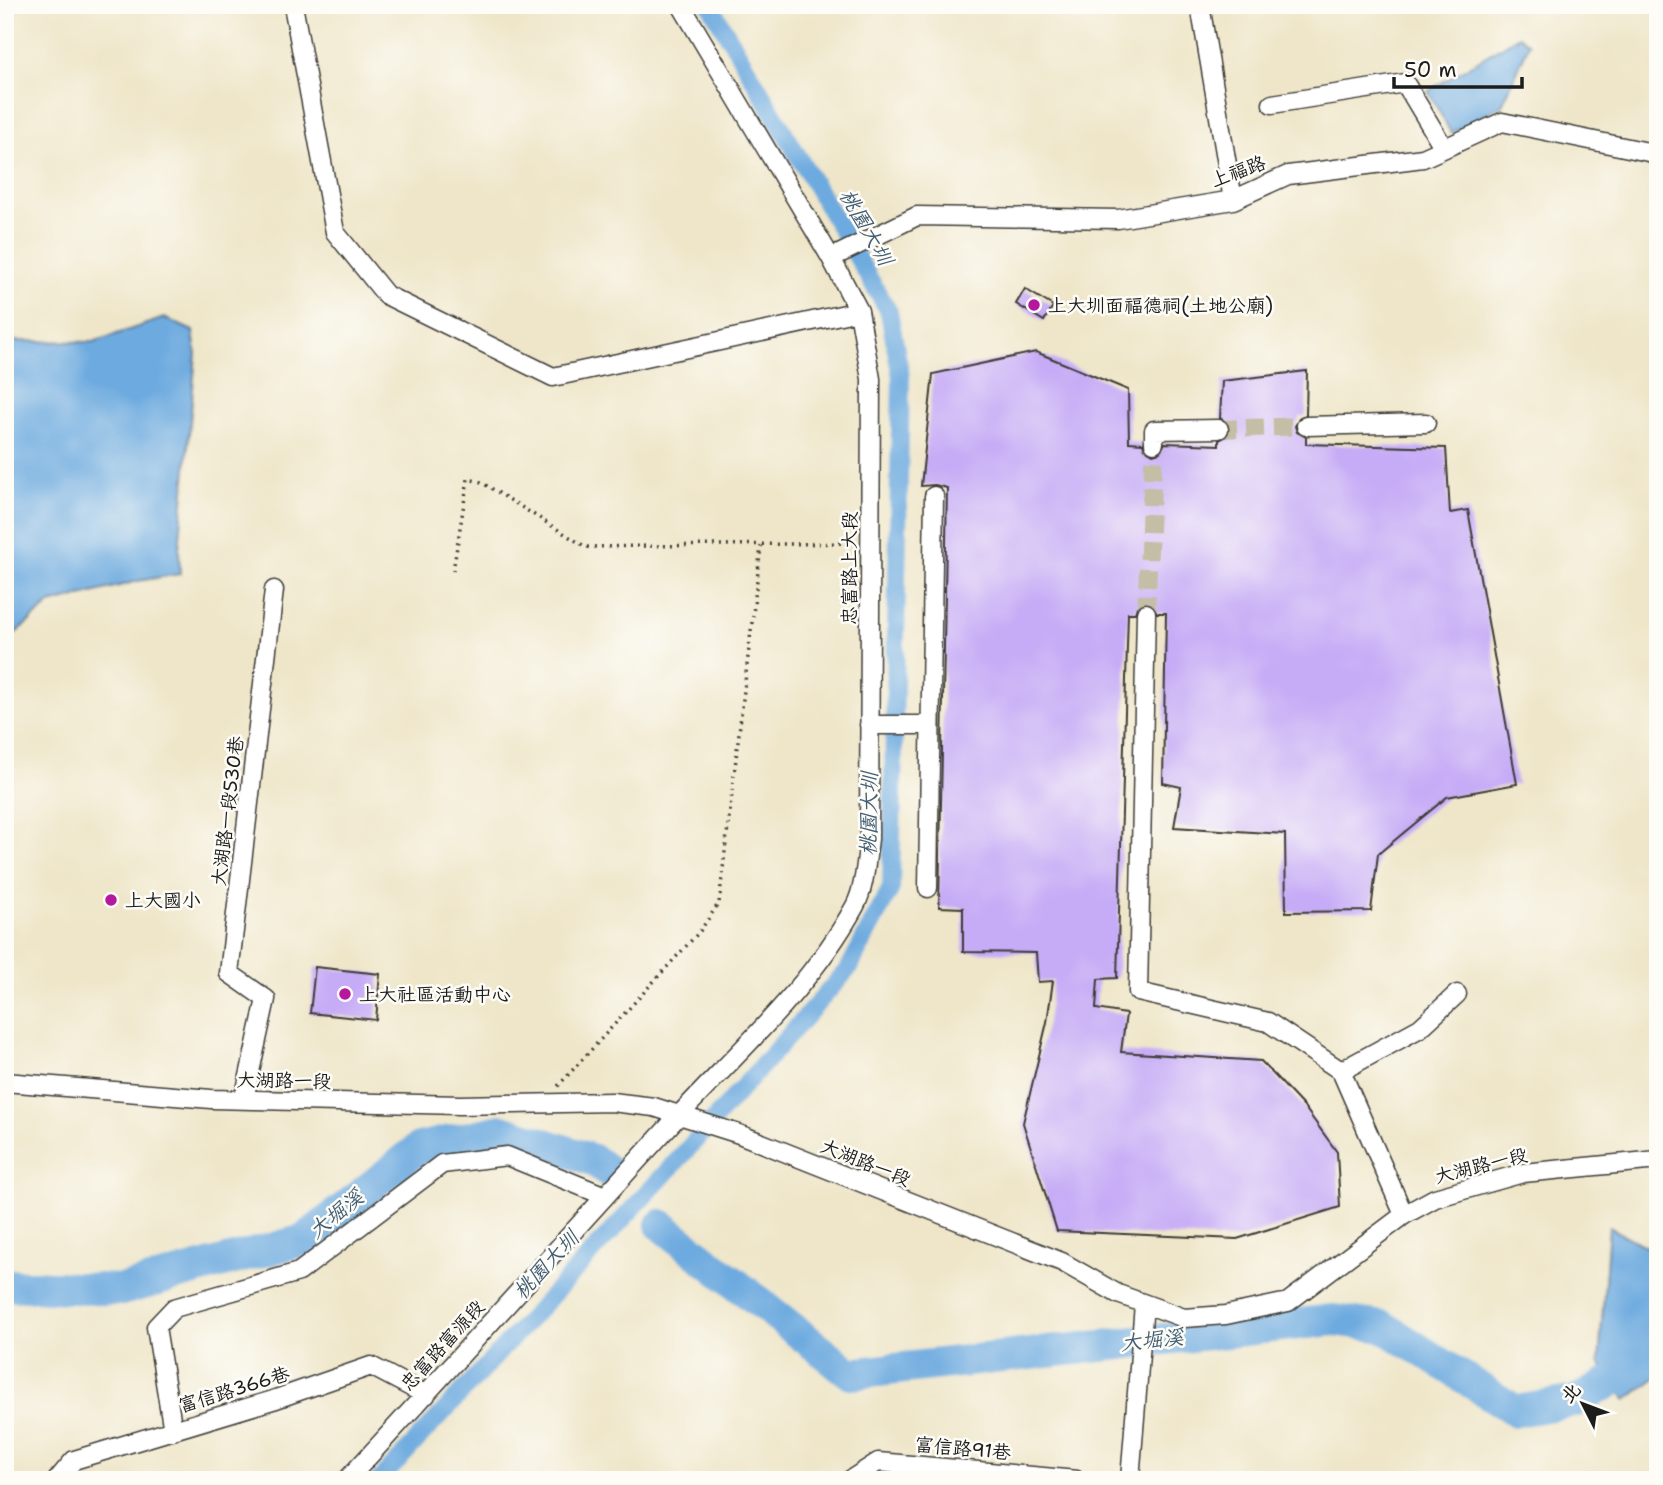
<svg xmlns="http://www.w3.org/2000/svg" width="1663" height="1485" font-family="'Shantell Sans','LXGW WenKai TC',sans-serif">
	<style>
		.water { fill: #6daadf; stroke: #44637e; stroke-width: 2 }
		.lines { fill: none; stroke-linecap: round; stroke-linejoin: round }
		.canal { stroke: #6daadf; stroke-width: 18 }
		.river { stroke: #6daadf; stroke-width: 32 }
		.building { fill: #c6abf6 }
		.minor-tunnel { stroke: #c5bea6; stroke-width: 18; stroke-dasharray: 18 9; stroke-linecap: butt }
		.minor-casing { stroke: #3c3a36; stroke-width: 21 }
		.path { stroke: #3c3a36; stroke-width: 3.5; stroke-dasharray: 2 5; stroke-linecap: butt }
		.minor { stroke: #fff; stroke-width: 18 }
		.poi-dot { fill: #b5179e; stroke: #fdfcf7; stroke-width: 2.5 }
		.labels { text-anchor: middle; stroke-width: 5; stroke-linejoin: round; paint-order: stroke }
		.street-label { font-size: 19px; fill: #1c1c1c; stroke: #fdfcf7 }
		.poi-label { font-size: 19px; fill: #1c1c1c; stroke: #fdfcf7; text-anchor: start }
		.water-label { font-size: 21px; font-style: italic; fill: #405c74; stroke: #fdfcf7 }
	</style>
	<rect width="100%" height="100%" fill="#fdfcf7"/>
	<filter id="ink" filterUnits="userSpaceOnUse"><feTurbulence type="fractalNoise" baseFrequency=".0143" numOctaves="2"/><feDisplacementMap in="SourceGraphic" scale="14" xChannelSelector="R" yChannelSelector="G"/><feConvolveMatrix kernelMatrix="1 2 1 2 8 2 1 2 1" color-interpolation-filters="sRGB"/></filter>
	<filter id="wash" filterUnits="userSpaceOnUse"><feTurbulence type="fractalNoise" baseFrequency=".00686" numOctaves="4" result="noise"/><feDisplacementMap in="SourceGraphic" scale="28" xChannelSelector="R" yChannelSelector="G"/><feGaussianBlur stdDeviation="1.57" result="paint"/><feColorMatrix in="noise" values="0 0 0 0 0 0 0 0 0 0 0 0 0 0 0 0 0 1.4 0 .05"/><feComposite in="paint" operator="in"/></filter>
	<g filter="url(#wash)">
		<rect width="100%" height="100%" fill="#efe6c9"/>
		<path class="water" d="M1519,36L1529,44L1502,105L1451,133L1428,91Z
			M164,318L193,331L196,353L179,550L180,574L138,581L50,604L5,642V341L93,342Z
			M1609,1227L1658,1253V1376L1626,1400L1599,1362Z"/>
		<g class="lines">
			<path class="canal" d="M380,1480L676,1162L849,968L891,888L901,377L889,312L710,5"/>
			<path class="river" d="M661,1225L851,1374L1334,1320L1384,1327L1516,1411L1576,1401L1658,1356
				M5,1285L121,1290L304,1240L419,1148L502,1130L593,1160L608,1171"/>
		</g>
		<g id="blocks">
			<path class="building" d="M1025,289L1053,306L1044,321L1016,304Z
				M1036,352L1128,390L1129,442L1143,443L1145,449L1153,454L1160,452L1165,443L1219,445V440L1229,435V424L1220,418L1222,381L1307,371L1306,415L1300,417L1295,426L1297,432L1306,437V444L1446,448L1450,513L1468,510L1517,784L1447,797L1378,854L1371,911L1286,912L1285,834L1174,827L1181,787L1163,783L1166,613H1157L1152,604L1146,602L1137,607L1135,613H1128L1117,978L1098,979L1096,1009L1126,1014L1121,1052L1261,1061L1305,1108L1337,1152L1340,1207L1237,1239L1057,1231L1023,1123L1047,1022L1053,981L1038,982L1036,953L963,952V908L939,907L947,488L935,485L921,486L933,374Z
				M315,967L380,974L376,1020L310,1013Z"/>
		</g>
	</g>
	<g filter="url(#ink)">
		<use href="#blocks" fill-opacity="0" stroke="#3c3a36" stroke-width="2"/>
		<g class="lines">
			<path class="minor-tunnel" d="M1219,429L1306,426
				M1146,613L1154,443"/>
			<defs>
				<path id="minor" d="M293,5L335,232L386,295L553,377L859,311
					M1200,5L1233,200
					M1272,104L1405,83L1444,148
					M831,258L917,216L1118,219L1233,200L1288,175L1423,158L1502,122L1658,154
					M1306,426L1426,423
					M1154,443V430L1219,429
					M1146,613L1138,992L1268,1022L1341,1071
					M869,725H930
					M928,888L934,496
					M5,1082L211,1099L460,1105L612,1102L654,1107L739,1134L1062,1262L1118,1294L1184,1318L1226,1315L1288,1302L1404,1215L1435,1198L1523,1173L1658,1160
					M244,1099L266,999L229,973L274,590
					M1404,1215L1341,1071L1420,1028L1457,994
					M173,1431L156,1327L174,1308L299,1272L442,1164L507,1156L605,1196
					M57,1480L74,1460L273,1400L371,1366L426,1395
					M347,1480C456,1362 563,1242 671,1124C735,1054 809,990 855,906C865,887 866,861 869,839L871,379L859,311L831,258L681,5
					M850,1480L878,1462L1077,1480
					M1130,1480L1144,1304"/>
			</defs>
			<use href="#minor" class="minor-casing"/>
			<path class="path" d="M453,571L468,479L481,482L586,547L854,543
				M558,1086L700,931L719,903L761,546"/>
			<use href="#minor" class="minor"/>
		</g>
	</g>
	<g class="poi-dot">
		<circle cx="1034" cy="305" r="7"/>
		<circle cx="111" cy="900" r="7"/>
		<circle cx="345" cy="994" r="7"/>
	</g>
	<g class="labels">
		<g class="street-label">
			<text transform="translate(1238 171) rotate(-20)" y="7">上福路</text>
			<text transform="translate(849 568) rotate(-90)" y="7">忠富路上大段</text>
			<text transform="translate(227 811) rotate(-83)" y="7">大湖路一段530巷</text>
			<text transform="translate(284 1080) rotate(1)" y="7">大湖路一段</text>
			<text transform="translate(866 1162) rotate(22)" y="7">大湖路一段</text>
			<text transform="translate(1481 1165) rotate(-14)" y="7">大湖路一段</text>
			<text transform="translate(442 1345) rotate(-48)" y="7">忠富路富源段</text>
			<text transform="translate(234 1389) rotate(-17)" y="7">富信路366巷</text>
			<text transform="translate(963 1448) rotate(5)" y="7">富信路91巷</text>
		</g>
		<g class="poi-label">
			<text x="1048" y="312">上大圳面福德祠(土地公廟)</text>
			<text x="125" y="907">上大國小</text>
			<text x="359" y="1001">上大社區活動中心</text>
		</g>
		<g class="water-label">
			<text transform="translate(866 227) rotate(60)" y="7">桃園大圳</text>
			<text transform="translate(869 814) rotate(-89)" y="7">桃園大圳</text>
			<text transform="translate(336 1214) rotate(-39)" y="7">大堀溪</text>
			<text transform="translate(546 1265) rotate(-47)" y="7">桃園大圳</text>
			<text transform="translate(1152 1340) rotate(-6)" y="7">大堀溪</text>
		</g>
	</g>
	<rect width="1663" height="1485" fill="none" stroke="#fdfcf7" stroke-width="28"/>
	<g transform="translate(1583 1404) rotate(312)" stroke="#fdfcf7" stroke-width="5" paint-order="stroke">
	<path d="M0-5L12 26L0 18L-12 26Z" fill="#1c1c1c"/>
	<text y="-10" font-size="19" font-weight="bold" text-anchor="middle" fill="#1c1c1c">北</text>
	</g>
	<path d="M1394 77v10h128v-10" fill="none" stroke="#1c1c1c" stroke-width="3.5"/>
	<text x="1404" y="77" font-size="21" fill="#1c1c1c" stroke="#fdfcf7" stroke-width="5" paint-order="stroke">50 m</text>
</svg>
